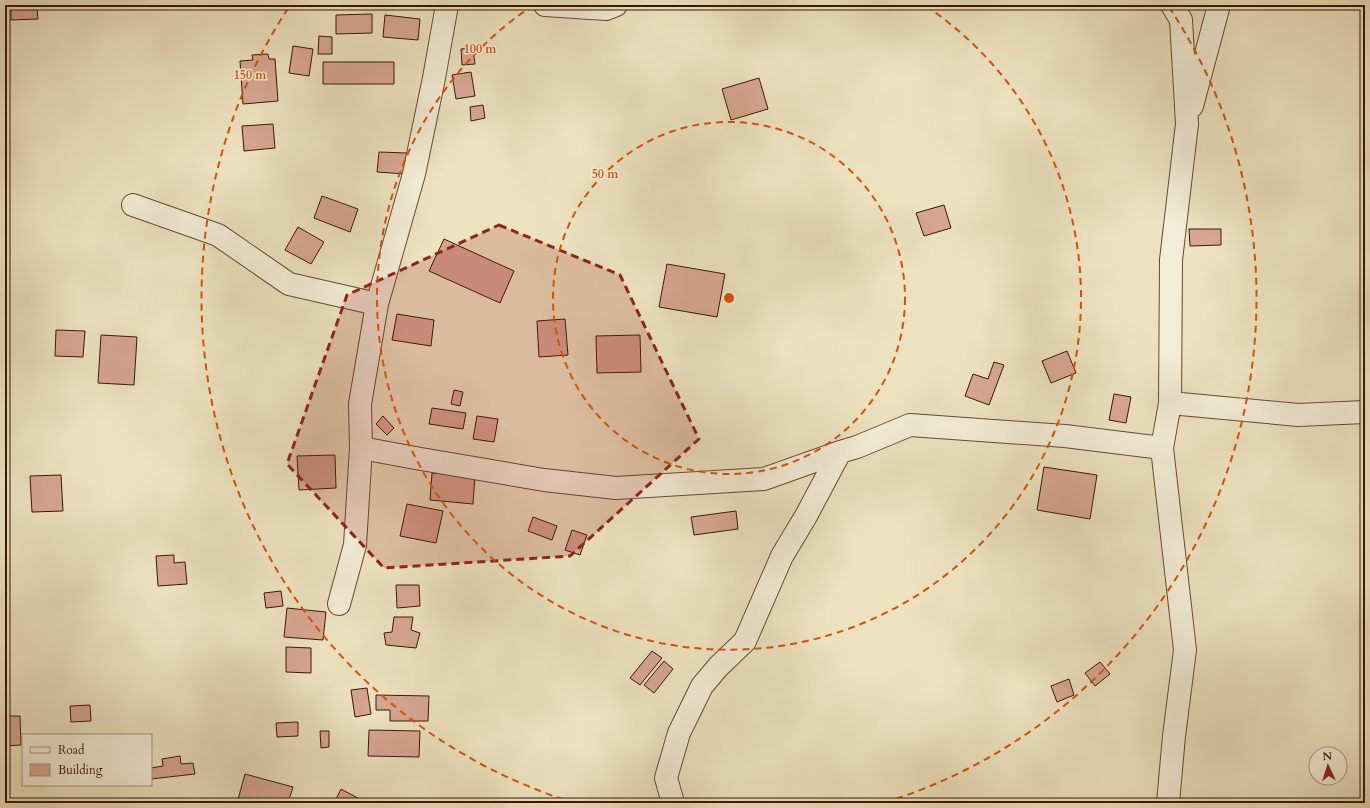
<svg xmlns="http://www.w3.org/2000/svg" width="1370" height="808" font-family="Cardo,serif">
	<style>
		.building { fill: #d7a692; stroke: #381804 }
		.lines { fill: none; stroke-linecap: round; stroke-linejoin: round }
		.minor-casing { stroke: #654a33; stroke-width: 24 }
		.minor { stroke: #f3ecd6; stroke-width: 22 }
		.marked { fill: #8f2418; fill-opacity: 0.2; stroke: #8f2418; stroke-width: 3; stroke-dasharray: 8 5; stroke-linejoin: round }
		.ring { fill: none; stroke: #d6520b; stroke-width: 2; stroke-dasharray: 7 5 }
		.centre { fill: #d6520b; stroke: #f3ecd6; stroke-width: 2 }
		.ring-label { font-size: 12px; text-anchor: middle; font-weight: bold; fill: #d6520b; stroke: #f3ecd6; stroke-width: 3; stroke-linejoin: round; paint-order: stroke }
	</style>
	<rect width="100%" height="100%" fill="#ede2c0"/>
	<filter id="stains"><feTurbulence type="fractalNoise" baseFrequency=".005" numOctaves="4"/><feColorMatrix values="0 0 0 0 .2 0 0 0 0 .09 0 0 0 0 .02 0 0 0 .5 -.17"/></filter>
	<radialGradient id="worn" r=".72"><stop offset=".6" stop-color="#630" stop-opacity="0"/><stop offset="1" stop-color="#630" stop-opacity=".3"/></radialGradient>
	<path class="building" d="M37,7L38,19L11,20V8Z
		M372,14V33L336,34V15Z
		M385,15L420,19L418,40L383,37Z
		M319,36L332,37V54H318Z
		M293,46L313,49L309,76L289,73Z
		M473,48L475,64L462,65L461,49Z
		M268,54L269,59H275L278,101L243,104L240,61L253,60L252,55Z
		M323,62H394V84H323Z
		M471,72L475,96L456,99L452,75Z
		M759,78L768,109L731,120L722,89Z
		M483,105L485,118L471,121L470,107Z
		M273,124L275,148L244,151L242,126Z
		M379,152L407,153L406,174L377,172Z
		M322,196L358,209L350,232L314,218Z
		M944,205L951,228L924,236L916,213Z
		M298,227L324,242L311,264L285,250Z
		M1189,229H1221V245L1190,246Z
		M444,239L514,271L500,303L429,271Z
		M667,264L725,274L717,317L659,307Z
		M397,314L434,320L431,346L392,340Z
		M565,319L568,355L539,357L537,321Z
		M56,330L85,331L83,357L55,356Z
		M101,335L137,337L134,385L98,383Z
		M640,335L641,372L597,373L596,336Z
		M1067,351L1076,373L1051,383L1042,361Z
		M994,362L1004,365L989,405L965,396L973,374L988,379Z
		M454,390L463,392L460,406L451,404Z
		M1114,394L1131,397L1126,423L1109,420Z
		M432,408L466,413L463,429L429,424Z
		M383,416L394,428L387,435L376,424Z
		M477,416L498,419L494,442L473,439Z
		M335,455L336,488L299,490L297,456Z
		M1044,467L1097,475L1090,519L1037,510Z
		M432,473L475,476L473,504L430,500Z
		M61,475L63,511L32,512L30,476Z
		M407,504L443,511L436,543L400,536Z
		M736,511L738,529L694,535L691,517Z
		M533,517L557,526L552,540L528,531Z
		M572,530L587,535L580,555L565,550Z
		M174,555V563L185,562L187,584L158,586L156,556Z
		M396,585H419L420,606L397,608Z
		M281,591L283,606L266,608L264,593Z
		M287,608L326,612L323,640L284,637Z
		M394,617H413L411,630L420,633L416,648L386,645L384,633L392,632Z
		M286,647L311,648V673L286,672Z
		M652,651L662,658L640,685L630,678Z
		M664,661L673,669L654,693L644,685Z
		M1100,662L1110,674L1095,686L1085,673Z
		M1069,679L1074,695L1057,702L1051,686Z
		M367,688L371,714L355,717L351,690Z
		M376,695L429,696L428,721H390V710H376Z
		M90,705L91,721L71,722L70,706Z
		M5,716H20L21,745L5,746Z
		M298,722V736L277,737L276,723Z
		M369,730L420,731L419,757L368,756Z
		M320,731H329V747L321,748Z
		M180,756L181,764L193,763L195,774L151,779V768L163,766L162,759Z
		M245,774L293,787L288,803H237Z
		M341,789L367,803H334Z"/>
	<g class="lines">
		<defs>
			<path id="minor" d="M545,5L606,9L616,5
				M1192,106L1219,5
				M133,205L218,235L289,284L377,304
				M1170,403L1298,415L1365,412
				M361,448L421,459L544,480L616,488L764,479L840,452
				M339,604L355,545L361,448L360,404L377,304L414,174L434,78L447,5
				M673,803L666,778L679,733L702,686L718,667L745,641L782,556L806,516L840,452L857,447L910,425L1065,436L1162,448
				M1168,803L1174,736L1185,650L1162,448L1170,403L1171,260L1187,124L1181,20L1172,5"/>
		</defs>
		<use href="#minor" class="minor-casing"/>
		<use href="#minor" class="minor"/>
	</g>
	<path class="marked" d="M499,225L620,275L699,439L570,556L384,568L287,464L347,295Z"/>
	<g class="ring">
		<circle cx="729" cy="298" r="176"/>
		<path d="M926 6A352 352 0 1 1 532 6"/>
		<path d="M575 803A528 528 0 0 1 289 7M1169 7A528 528 0 0 1 883 803"/>
	</g>
	<circle cx="729" cy="298" r="6" class="centre"/>
	<g class="ring-label">
		<text x="480" y="53">100 m</text>
		<text x="250" y="79">150 m</text>
		<text x="605" y="178">50 m</text>
	</g>
	<rect width="1370" height="808" fill="none" stroke="#ede2c0" stroke-width="20"/>
	<rect x="6" y="6" width="1358" height="796" fill="none" stroke="#381804" stroke-width="2"/>
	<rect x="10" y="10" width="1350" height="788" fill="none" stroke="#381804"/>
	<rect x="22" y="734" width="130" height="52" fill="#f3ecd6" stroke="#a89782"/>
	<rect x="30" y="747" width="20" height="6" fill="#f3ecd6" stroke="#a89782"/>
	<text x="58" y="754" font-size="12" fill="#381804">Road</text>
	<rect x="30" y="764" width="20" height="12" fill="#d7a692" stroke="#a89782"/>
	<text x="58" y="774" font-size="12" fill="#381804">Building</text>
	<g transform="translate(1328 766) rotate(356)"><circle r="19" fill="#f3ecd6" stroke="#a89782"/>
	<path d="M0-3L7 15L0 10L-7 15Z" fill="#8f2418"/>
	<text y="-6" font-size="11" font-weight="bold" text-anchor="middle" fill="#381804">N</text>
	</g>
	<rect width="100%" height="100%" filter="url(#stains)"/>
	<rect width="100%" height="100%" fill="url(#worn)"/>
</svg>
